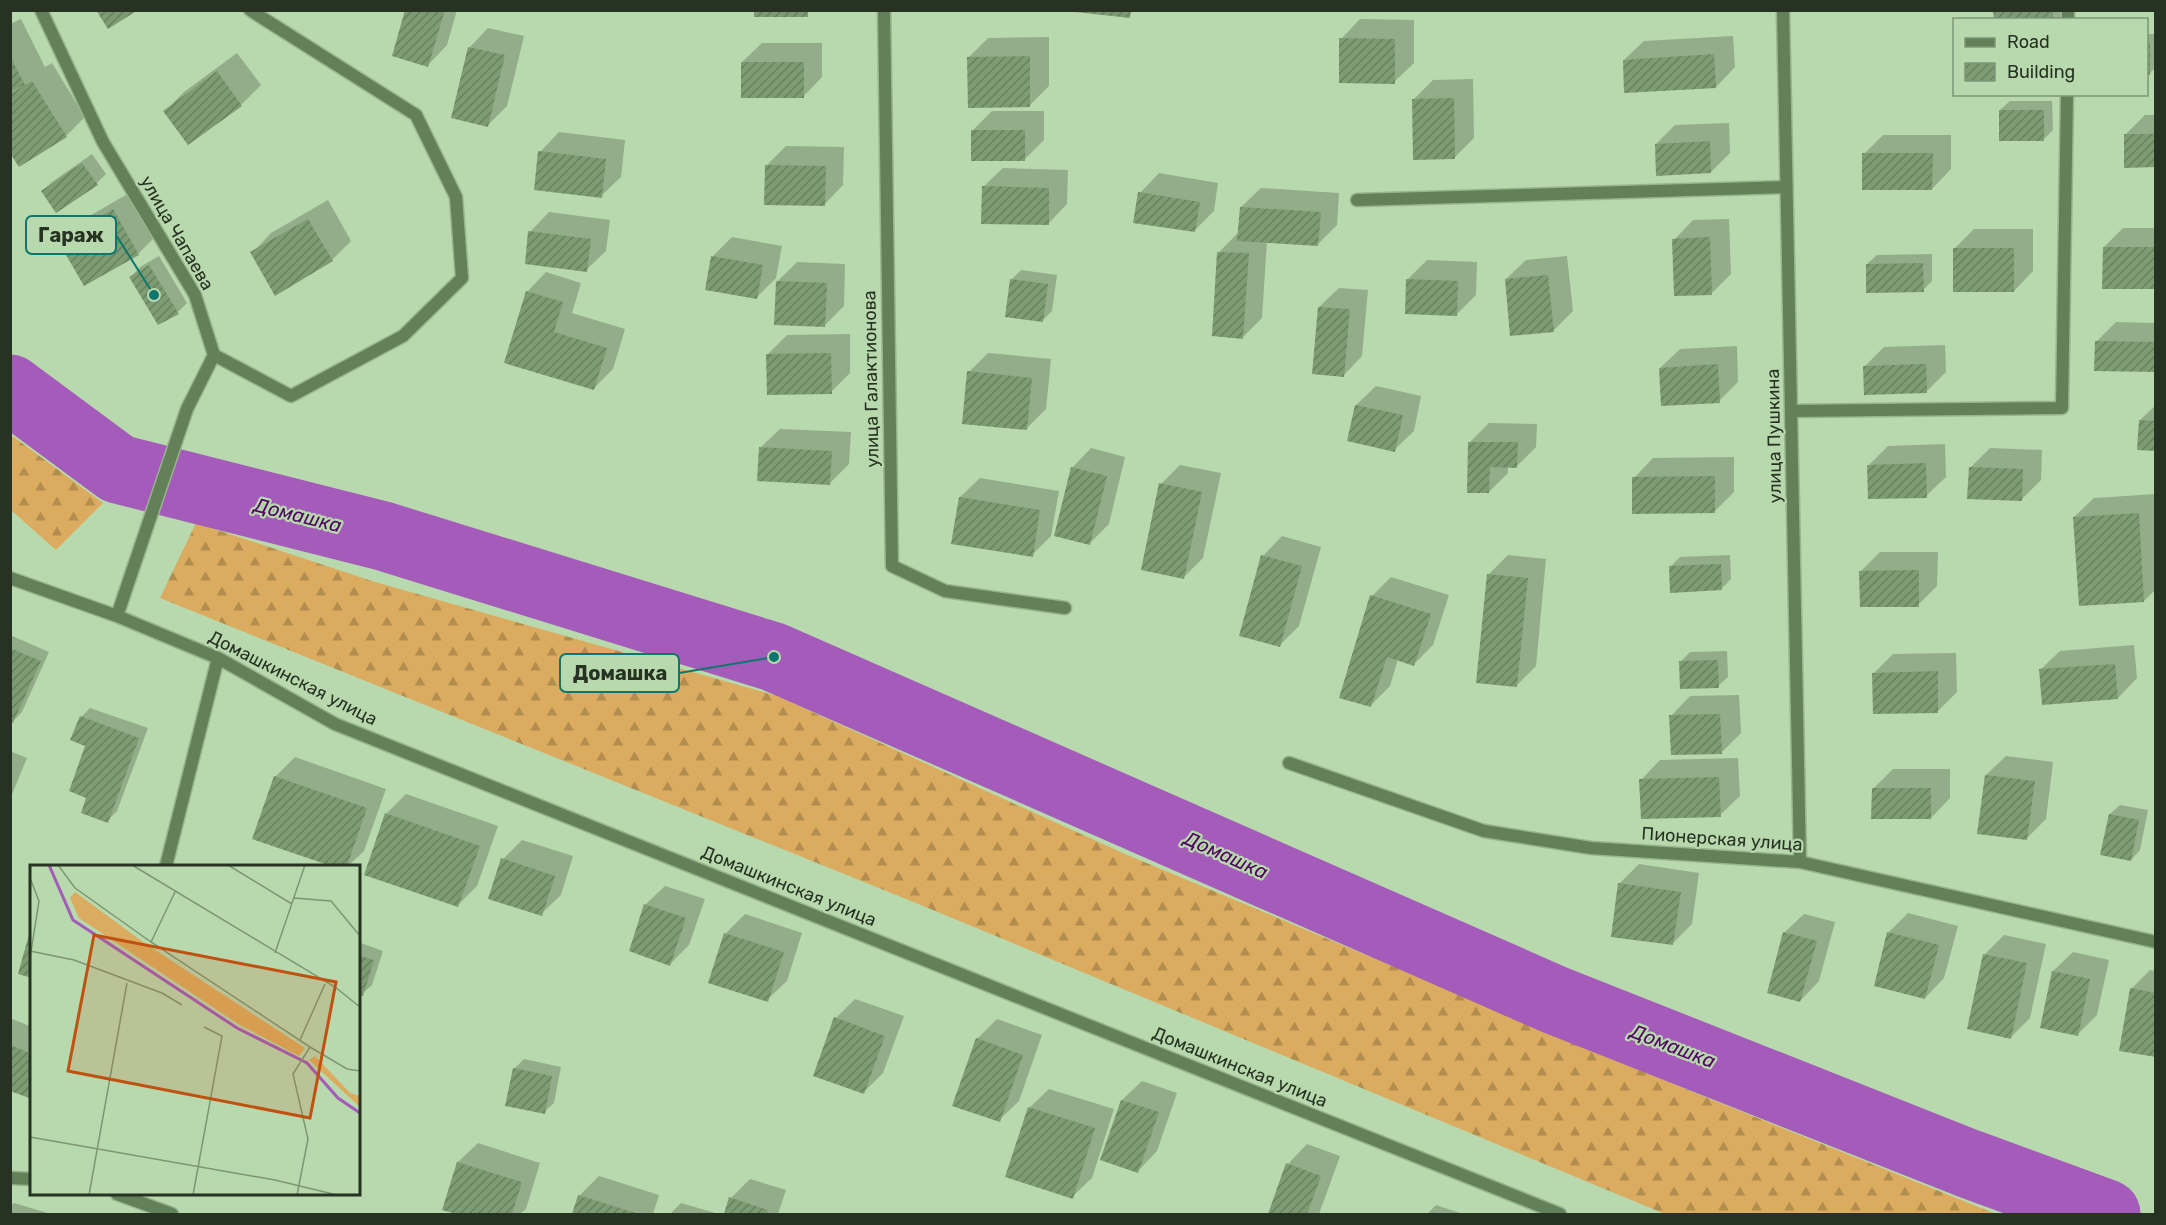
<svg xmlns="http://www.w3.org/2000/svg" width="2166" height="1225" font-family="Rubik,sans-serif">
	<style>
		.forest { fill: url(#forest-firs) }
		.shadow { fill: #0003 }
		.lines { fill: none; stroke-linecap: round; stroke-linejoin: round }
		.river { stroke: #a45bba; stroke-width: 69 }
		.building { fill: url(#building-hatch) }
		.service-casing { stroke: #98b48e; stroke-width: 15 }
		.minor-casing { stroke: #98b48e; stroke-width: 15 }
		.service { stroke: #638158; stroke-width: 12 }
		.minor { stroke: #638158; stroke-width: 12 }
		.labels { text-anchor: middle; stroke-width: 4.5; stroke-linejoin: round; paint-order: stroke }
		.street-label { font-size: 18px; fill: #273322; stroke: #b8d8ad }
		.water-label { font-size: 20px; font-style: italic; fill: #510663; stroke: #b8d8ad }
		.inset-river { fill: none; stroke: #a45bba; stroke-width: 3 }
		.inset-road { fill: none; stroke: #7e9675; stroke-width: 1.5 }
		.view { fill: #c15110; fill-opacity: 0.15; stroke: #c15110; stroke-width: 3 }
		.inset-edge { fill: none; stroke: #273322; stroke-width: 3 }
		.leader { fill: none; stroke: #0f766e; stroke-width: 2 }
		.callout-dot { fill: #0f766e; stroke: #b8d8ad; stroke-width: 2 }
		.callout { fill: #b8d8ad; stroke: #0f766e; stroke-width: 2 }
		.callout-label { font-size: 20px; text-anchor: middle; font-weight: bold; fill: #273322 }
	</style>
	<defs>
		<pattern id="forest-firs" width="22" height="20" patternUnits="userSpaceOnUse" patternTransform="scale(1.5)"><rect width="22" height="20" fill="#dbac5f"/><path d="M5 1l3.5 6h-7zM16 11l3.5 6h-7z" fill="#b28d4e"/></pattern>
		<pattern id="building-hatch" width="6" height="6" patternUnits="userSpaceOnUse" patternTransform="scale(1.5)"><rect width="6" height="6" fill="#7e9c73"/><path d="M-1 1l2-2M0 6l6-6M5 7l2-2" fill="none" stroke="#67805e"/></pattern>
	</defs>
	<rect width="100%" height="100%" fill="#b8d8ad"/>
	<path class="forest" d="M11,435L103,503L56,550L11,510Z
		M196,523L375,582L777,696L1125,854L1688,1090L1996,1214H1665L916,903L160,598Z"/>
	<path class="shadow" d="M407,10H457L447,45L428,65Z
		M1995,10H2067L2058,20H1995Z
		M21,19L45,67L52,63L85,117L66,136L10,151V24Z
		M1360,19L1414,20V63L1394,82L1341,39Z
		M488,28L524,36L507,106L487,126L469,48Z
		M2146,34H2156V67L2149,74H2146Z
		M1733,36L1735,67L1716,87L1624,60L1644,41Z
		M1049,37V86L1030,105L968,58L988,38Z
		M762,43H822V77L803,97L742,62Z
		M237,53L261,85L241,105L188,143L165,111L184,92Z
		M1473,79L1474,138L1455,157L1414,99L1433,80Z
		M2010,101H2052L2053,130L2043,140L2000,110Z
		M992,111H1044V140L1025,159L972,131Z
		M2145,115H2156V166L2125,135Z
		M1729,123L1730,153L1711,172L1656,144L1675,125Z
		M559,132L625,140L621,177L601,196L540,152Z
		M1883,135H1951V169L1932,189L1864,154Z
		M786,146L844,147L843,185L824,205L767,165Z
		M92,154L106,174L97,183L43,191L52,182Z
		M1003,168L1068,170L1067,204L1048,224L983,187Z
		M1159,173L1218,183L1214,211L1194,231L1140,193Z
		M1261,188L1339,193L1337,225L1318,244L1267,241L1262,318L1243,337L1219,252L1238,233L1241,207Z
		M133,191L158,234L138,254L85,284L60,241L79,222Z
		M328,200L351,241L332,260L252,253L271,233Z
		M549,212L610,220L606,251L586,270L530,232Z
		M1729,219L1731,274L1712,293L1674,240L1693,220Z
		M2123,228H2156V288L2104,247Z
		M1974,229H2033V271L2014,291L1954,249Z
		M732,237L782,246L776,278L757,297L712,257Z
		M1932,254V281L1923,290L1867,264L1877,255Z
		M159,256L187,303L178,312L131,277L140,267Z
		M1567,256L1573,311L1553,331L1506,279L1526,260Z
		M1427,260L1477,262L1476,295L1457,314L1407,280Z
		M797,262L845,264L844,306L824,326L777,282Z
		M1021,270L1057,275L1052,311L1043,320L1011,280Z
		M546,272L581,283L572,313L625,329L613,369L594,388L506,362L527,292Z
		M1339,288L1368,290L1362,356L1343,376L1319,307Z
		M2116,322L2156,323V371L2097,341Z
		M850,334V373L831,392L767,355L787,335Z
		M1945,345L1946,372L1926,392L1865,366L1884,347Z
		M1737,346L1738,382L1719,401L1660,368L1680,349Z
		M988,353L1051,359L1046,409L1026,429L969,372Z
		M1376,386L1421,396L1414,431L1394,450L1356,405Z
		M2156,405V450L2140,420Z
		M1489,423L1537,424L1536,447L1517,466H1508V473L1489,492L1470,442Z
		M780,429L851,432L849,464L830,483L760,448Z
		M1945,444L1946,477L1926,496L1869,465L1888,446Z
		M1091,448L1125,457L1109,524L1090,543L1072,468Z
		M1990,448L2042,450L2041,480L2021,500L1971,467Z
		M1734,457V492L1715,511L1634,478L1653,458Z
		M1180,465L1221,473L1203,558L1184,577L1161,484Z
		M980,478L1059,491L1051,536L1032,555L960,497Z
		M2156,494V589L2144,601L2074,517L2094,498Z
		M1282,536L1321,547L1299,626L1279,646L1263,556Z
		M1880,552H1938L1937,586L1918,605L1861,571Z
		M1508,555L1546,559L1536,666L1516,686L1488,575Z
		M1730,555L1731,579L1721,589L1670,567L1680,557Z
		M1391,577L1449,595L1433,645L1414,664L1398,659L1390,686L1371,705L1372,596Z
		M10,635L49,652L22,712L13,721L10,720Z
		M2134,645L2137,678L2118,698L2040,670L2060,651Z
		M1727,651L1728,677L1718,686L1680,662L1690,652Z
		M1956,653L1957,692L1938,711L1874,673L1893,654Z
		M1739,695L1741,733L1721,753L1671,716L1690,696Z
		M90,708L148,728L117,811L107,821L81,717Z
		M10,751L27,758L10,799Z
		M2006,756L2053,762L2046,819L2027,838L1986,775Z
		M295,757L386,789L364,851L348,866H335L254,838L275,777Z
		M1738,758L1740,796L1720,815L1641,780L1660,760Z
		M1893,769H1950V798L1931,818L1873,789Z
		M406,794L498,826L477,886L458,905L366,874L387,813Z
		M2120,805L2148,810L2140,850L2131,860L2110,814Z
		M522,840L573,856L561,895L541,914L503,859Z
		M1639,864L1699,873L1692,924L1673,943L1620,883Z
		M665,886L705,899L689,945L670,964L645,905Z
		M1908,913L1958,926L1944,978L1925,998L1875,985L1889,932Z
		M745,914L802,933L787,981L767,1000L725,934Z
		M1804,914L1835,922L1819,981L1800,1001L1784,933Z
		M2004,935L2046,944L2030,1018L2011,1037L1985,954Z
		M358,942L383,951L372,985L362,994L358,993Z
		M2073,952L2109,960L2097,1015L2078,1034L2053,971Z
		M2150,970L2156,971V1055L2131,989Z
		M855,999L904,1016L883,1073L863,1093L836,1018Z
		M10,1018L32,1027V1097L10,1089Z
		M997,1019L1042,1035L1019,1101L999,1120L977,1039Z
		M524,1059L561,1067L554,1103L544,1112L514,1069Z
		M1142,1081L1177,1093L1157,1151L1138,1171L1122,1100Z
		M1049,1089L1114,1109L1092,1178L1072,1197L1029,1108Z
		M478,1143L540,1163L526,1209L520,1214H461L444,1209L458,1162Z
		M1307,1144L1340,1156L1319,1214H1269L1288,1164Z
		M599,1176L659,1195L653,1214H573L579,1196Z
		M750,1179L786,1190L778,1214H726L731,1198Z
		M14,1203L51,1214H10V1206Z
		M681,1203L719,1214H670Z
		M1436,1205L1463,1214H1427Z"/>
	<g class="lines">
		<path class="river" d="M10,389L118,469L383,536L774,657L1555,1000L1967,1163L2106,1214"/>
	</g>
	<path class="building" d="M96,10H138L108,29Z
		M405,10H445L428,67L392,56Z
		M754,10H808V17H754Z
		M1076,10H1131L1130,18L1075,12Z
		M1993,10H2053V20H1994Z
		M1339,38L1395,39V84L1339,83Z
		M2146,43H2150V75H2146Z
		M468,47L505,55L488,127L451,118Z
		M1714,54L1716,88L1624,93L1623,60Z
		M10,56L25,85L10,92Z
		M1030,56V107L968,108L967,57Z
		M741,62H804V98H741Z
		M217,71L242,106L188,145L163,111Z
		M32,81L67,137L19,167L10,153V94Z
		M1454,98L1455,159L1413,160L1412,99Z
		M1999,110H2044V141H1999Z
		M971,130H1025V161H971Z
		M2124,134H2156V167L2124,168Z
		M1710,141L1711,173L1656,176L1655,144Z
		M538,151L606,159L602,198L534,190Z
		M1862,153H1933L1932,190H1862Z
		M82,163L98,185L56,213L41,191Z
		M765,165L826,166L825,206L764,205Z
		M982,186L1049,188V225L981,224Z
		M1138,192L1200,202L1195,232L1133,223Z
		M1240,207L1321,212L1318,246L1237,241Z
		M113,209L139,255L84,286L58,241Z
		M308,219L333,261L275,296L250,252Z
		M528,231L591,239L587,272L525,264Z
		M1710,237L1712,295L1674,296L1672,239Z
		M2103,247H2156V289H2102Z
		M1953,248H2014V292H1953Z
		M1217,252L1249,253L1243,339L1212,336Z
		M711,256L763,265L757,299L705,290Z
		M1923,263L1924,292L1866,293V264Z
		M149,265L179,314L158,325L129,277Z
		M1548,275L1554,332L1510,336L1505,279Z
		M1010,279L1048,284L1043,322L1005,317Z
		M1406,279L1458,281L1457,316L1405,314Z
		M776,281L827,283L825,327L774,325Z
		M526,291L563,302L554,332L607,348L594,390L504,363Z
		M1318,307L1350,309L1344,377L1312,374Z
		M2095,341L2156,342V372L2094,371Z
		M831,353L832,394L767,395L766,354Z
		M1718,364L1720,403L1661,406L1659,368Z
		M1926,364L1927,393L1864,395L1863,366Z
		M967,371L1032,378L1027,430L962,424Z
		M1355,405L1403,415L1395,452L1347,441Z
		M2139,420L2156,421V451L2137,450Z
		M1468,442H1518L1517,468L1490,467L1489,493H1467Z
		M759,447L832,451L830,485L757,481Z
		M1926,463L1927,498L1868,499L1867,465Z
		M1071,467L1107,476L1090,545L1054,536Z
		M1969,467L2023,469L2022,501L1967,499Z
		M1715,476V513L1632,514V477Z
		M1159,483L1202,492L1184,579L1141,570Z
		M959,497L1040,510L1033,557L951,544Z
		M2139,513L2144,602L2079,606L2073,517Z
		M1261,555L1302,566L1280,647L1239,636Z
		M1721,564L1722,590L1670,593L1669,566Z
		M1919,570V607H1860L1859,571Z
		M1487,574L1528,578L1517,687L1476,683Z
		M1370,595L1431,614L1414,666L1387,657L1371,707L1339,698Z
		M10,648L41,661L13,723L10,722Z
		M1718,660L1719,688L1680,689L1679,661Z
		M2115,664L2118,699L2042,705L2039,669Z
		M1938,671V713L1873,714L1872,673Z
		M1720,714L1722,754L1671,755L1669,715Z
		M80,716L139,738L108,823L81,813L86,798L69,791L85,746L70,740Z
		M1985,775L2035,781L2027,840L1977,834Z
		M274,776L367,808L347,866H331L252,839Z
		M1719,777L1721,817L1641,819L1639,779Z
		M1872,788H1931V819H1871Z
		M385,813L480,846L458,907L364,875Z
		M2109,814L2139,820L2131,861L2100,855Z
		M501,858L555,876L542,916L488,899Z
		M1618,883L1681,892L1673,945L1611,937Z
		M644,904L686,918L670,966L629,951Z
		M31,927H32V978L18,974Z
		M1783,932L1817,941L1800,1002L1767,993Z
		M1887,932L1939,945L1925,999L1874,986Z
		M724,933L784,952L768,1002L708,983Z
		M1983,954L2027,963L2011,1039L1967,1029Z
		M358,955L374,960L363,996L358,995Z
		M2052,971L2090,979L2078,1036L2040,1028Z
		M2130,988L2156,993V1057L2119,1051Z
		M834,1017L885,1036L864,1094L813,1076Z
		M976,1038L1023,1055L1000,1122L952,1106Z
		M10,1045L32,1054V1099L10,1091Z
		M513,1068L552,1076L545,1114L505,1106Z
		M1121,1100L1159,1112L1138,1173L1100,1160Z
		M1028,1107L1095,1128L1073,1199L1005,1177Z
		M457,1162L522,1182L512,1214H456L442,1210Z
		M1286,1163L1321,1176L1307,1214H1268Z
		M578,1195L639,1214H572Z
		M729,1197L768,1210L766,1214H724Z"/>
	<g class="lines">
		<defs>
			<path id="service" d="M2068,20V10
				M1357,200L1786,187
				M214,355L291,396L403,336L462,278L456,197L416,115L250,10
				M1791,411L2062,408L2067,94"/>
			<path id="minor" d="M41,10L103,142L195,295L214,355L187,409L117,616
				M884,10L892,566L945,591L1065,608
				M1783,10L1800,862
				M10,578L117,616L218,658L335,724L1560,1214
				M1289,763L1484,831L1591,848L1800,862L2156,942
				M166,866L218,658
				M10,1178L32,1179
				M117,1194L172,1214"/>
		</defs>
		<use href="#service" class="service-casing"/>
		<use href="#minor" class="minor-casing"/>
		<use href="#service" class="service"/>
		<use href="#minor" class="minor"/>
	</g>
	<g class="labels">
		<g class="street-label">
			<text transform="translate(177 233) rotate(60)" y="6">улица Чапаева</text>
			<text transform="translate(871 379) rotate(-91)" y="6">улица Галактионова</text>
			<text transform="translate(1774 436) rotate(-91)" y="6">улица Пушкина</text>
			<text transform="translate(293 678) rotate(27)" y="6">Домашкинская улица</text>
			<text transform="translate(1722 839) rotate(4)" y="6">Пионерская улица</text>
			<text transform="translate(789 886) rotate(22)" y="6">Домашкинская улица</text>
			<text transform="translate(1240 1067) rotate(22)" y="6">Домашкинская улица</text>
		</g>
		<g class="water-label">
			<text transform="translate(298 515) rotate(14)" y="7">Домашка</text>
			<text transform="translate(1226 855) rotate(24)" y="7">Домашка</text>
			<text transform="translate(1673 1046) rotate(21)" y="7">Домашка</text>
		</g>
	</g>
	<g transform="translate(30 865)">
		<rect width="330" height="330" fill="#b8d8ad"/>
		<path d="M45,27L113,77L275,183L269,191L208,159L49,53L40,33ZM285,191L320,228L330,231V242L279,195Z" fill="#dbac5f"/>
		<path class="inset-river" d="M19,0L43,55L207,163L277,198L308,233L330,248"/>
		<path class="inset-road" d="M28,0L45,23L121,77L280,182L317,204L330,206M102,0L305,122L330,142M198,0L262,39M0,13L9,36L0,93M264,33L301,36L330,71M121,77L145,27M0,86L44,95L132,128L152,140M245,88L275,0M270,175L295,119M0,272L245,315L307,330M59,330L97,118M163,330L192,171L174,162M267,330L278,274L263,209L280,182"/>
		<path class="view" d="M64,70L306,117L280,253L38,206Z"/>
		<rect width="330" height="330" class="inset-edge"/>
	</g>
	<path class="leader" d="M154 295L116 235M774 657L679 673"/>
	<g class="callout-dot">
		<circle cx="154" cy="295" r="6"/>
		<circle cx="774" cy="657" r="6"/>
	</g>
	<g class="callout">
		<rect x="26" y="216" width="90" height="38" rx="6"/>
		<rect x="560" y="654" width="119" height="38" rx="6"/>
	</g>
	<g class="callout-label">
		<text x="71" y="242">Гараж</text>
		<text x="620" y="680">Домашка</text>
	</g>
	<rect width="2166" height="1225" fill="none" stroke="#273322" stroke-width="24"/>
	<rect x="1953" y="18" width="195" height="78" fill="#b8d8ad" stroke="#7e9675" stroke-width="1.5"/>
	<rect x="1965" y="38" width="30" height="9" fill="#638158" stroke="#7e9675" stroke-width="1.5"/>
	<text x="2007" y="48" font-size="18" fill="#273322">Road</text>
	<rect x="1965" y="63" width="30" height="18" fill="url(#building-hatch)" stroke="#7e9675" stroke-width="1.5"/>
	<text x="2007" y="78" font-size="18" fill="#273322">Building</text>
</svg>
